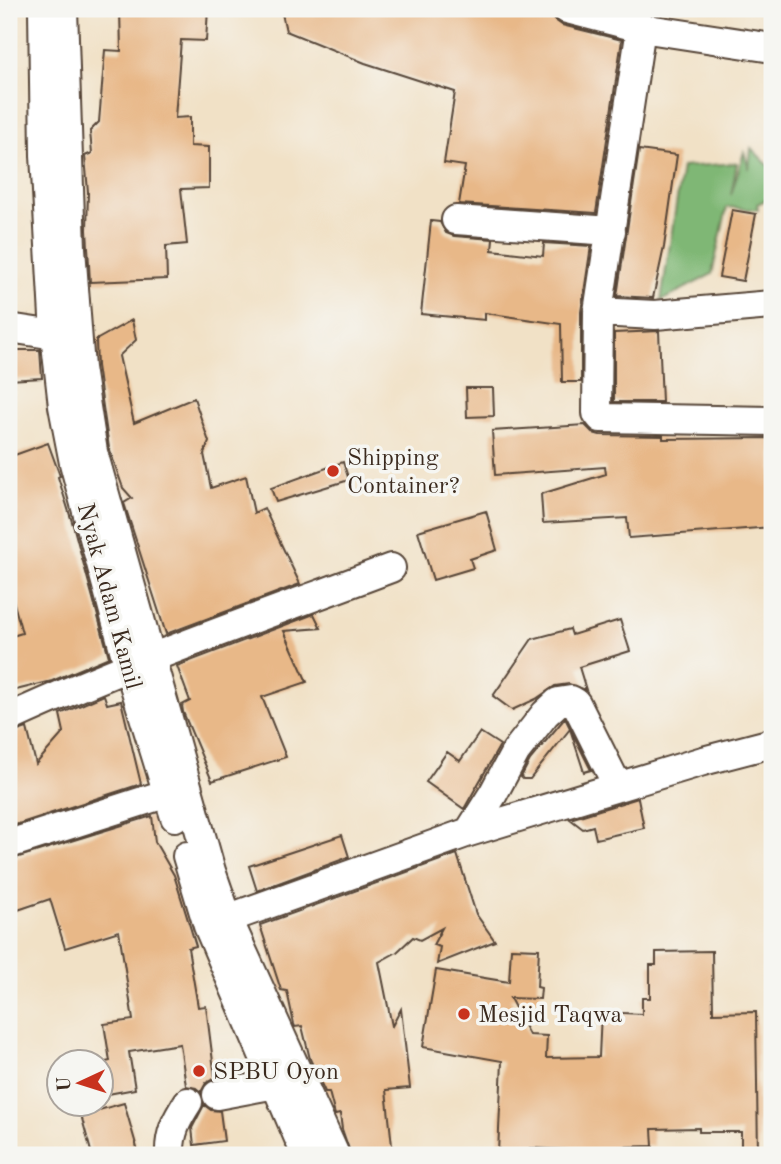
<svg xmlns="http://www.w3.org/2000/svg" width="781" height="1164" font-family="'Old Standard TT',serif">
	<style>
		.forest { fill: #7fb774; stroke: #5d7049; stroke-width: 2 }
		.building { fill: #e8b888 }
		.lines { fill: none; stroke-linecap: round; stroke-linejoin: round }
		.minor-casing { stroke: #564537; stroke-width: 32 }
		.minor { stroke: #fff; stroke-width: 28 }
		.poi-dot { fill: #c8321e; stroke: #f6f6f2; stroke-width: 2.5 }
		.labels { text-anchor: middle; stroke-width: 7; stroke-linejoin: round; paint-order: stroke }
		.poi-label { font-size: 24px; fill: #3b2a1e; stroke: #f6f6f2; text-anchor: start }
		.street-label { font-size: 24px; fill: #3b2a1e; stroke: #f6f6f2 }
	</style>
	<rect width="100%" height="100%" fill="#f6f6f2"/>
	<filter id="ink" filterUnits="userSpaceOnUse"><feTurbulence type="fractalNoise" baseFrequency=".0143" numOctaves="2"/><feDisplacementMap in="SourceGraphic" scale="14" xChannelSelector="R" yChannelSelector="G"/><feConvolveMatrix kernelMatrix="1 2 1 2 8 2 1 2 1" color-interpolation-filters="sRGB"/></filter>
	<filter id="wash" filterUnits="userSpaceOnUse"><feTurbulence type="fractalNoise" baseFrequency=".00686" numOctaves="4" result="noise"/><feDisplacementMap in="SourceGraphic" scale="28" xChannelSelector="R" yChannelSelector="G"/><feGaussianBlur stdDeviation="1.57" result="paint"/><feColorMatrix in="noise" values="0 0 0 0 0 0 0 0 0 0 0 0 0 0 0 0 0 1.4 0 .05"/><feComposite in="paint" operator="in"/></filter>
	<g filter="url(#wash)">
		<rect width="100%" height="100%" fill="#f1e1c6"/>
		<path class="forest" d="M751,148L772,169V197L757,204L758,210L727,207L712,274L661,301L682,167L737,163L731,195L744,152L749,169Z"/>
		<g id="blocks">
			<path class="building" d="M120,9H208L206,41L181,40L175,118L190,117V146L209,147V188L181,189L187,244L166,246L167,279L90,282L87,230L88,192L85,156L92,153L90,131L99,122L105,50L121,51Z
				M281,9H551L555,20L562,25L622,40L596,213L459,204L465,166L444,163L455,92L365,63L286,31Z
				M639,150L677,155L664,247L653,298L617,296Z
				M732,210L756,214L743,281L719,277Z
				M431,221L440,222L446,233L454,236L493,239L492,250L543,256L544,243L591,246L581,312V382H562L561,324L485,313V320L421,314Z
				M132,320L136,340L119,356L134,423L194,398L209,442L204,454L211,488L246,476L254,513L264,508L300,584L166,634L124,503L132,498L123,488L109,448L97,366L96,340Z
				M659,331L662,402H614V333Z
				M9,350H40L42,378L9,380Z
				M466,388H493L494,416L467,417Z
				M585,425L593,433L600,435L663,436V439L772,438V527L629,538L627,518L543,523L541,494L606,474L605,467L495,475L492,431Z
				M48,443L60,476L58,477L73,525L109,657L52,681L12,691L9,677V637L22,633L9,585V457Z
				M343,462L349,480L276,502L271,488Z
				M486,511L497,550L470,559L473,568L433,580L418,531Z
				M314,614L321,628L284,631L307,682L262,697L286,757L212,781L183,712L182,705L190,701L177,666Z
				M620,620L630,651L579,667L586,690L569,684L555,686L536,699L512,710L493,696L532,639L570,629L572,635Z
				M104,695L107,704L121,701L141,784L9,827V734L27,728L36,764L64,732L60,714Z
				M565,718L591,770L584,772L570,729L530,779H523L521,777L530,760Z
				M480,732L500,745L464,809L426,782L447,752L460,761Z
				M638,798L644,828L596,839L593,826L583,829L570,819Z
				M152,816L155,842L174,875L196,946L188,948L198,1007L206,1006L215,1078L206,1083L201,1092L196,1088L186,1086L180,1044L129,1052L135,1089L108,1094L102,1063L110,1061L104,1024L133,1020L119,931L65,948L50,899L9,913V860Z
				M342,835L349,857L257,891L249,866Z
				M457,854L476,914L495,941L437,964L440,947L433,945L442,928L420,940L413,937L397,952L379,962L392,1026L401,1009L410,1088L386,1090L393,1155H351L342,1129L340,1114L335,1115L329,1092H325L310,1059L302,1026L295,1027L294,1024L287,991L281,990L260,925Z
				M511,948L539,949L537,987L541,988L540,999L510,998L529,1035L547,1036L546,1058L599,1057L601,1012L642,1014V998H650V965H656V952L712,951L713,1013L756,1012L758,1155H741V1132H699V1128L652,1129L653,1146L618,1147L616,1155H566L567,1150L530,1148V1155L498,1153L502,1061L423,1047L436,970L509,982Z
				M124,1103L139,1155H92L81,1115Z
				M204,1105L211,1110L220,1111L224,1141L194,1145L192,1128Z"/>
		</g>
	</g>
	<g filter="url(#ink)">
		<use href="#blocks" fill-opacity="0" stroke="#564537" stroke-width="2"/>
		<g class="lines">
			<defs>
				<path id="minor" d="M43,9L45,155L55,335L63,406L74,463L129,668L175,817
					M63,9L71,248L80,368L93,452L211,871L227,917L335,1155
					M567,9L641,28L772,48
					M641,28L598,312L655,315L772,305
					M456,220L611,231
					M598,312L597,413L601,418L772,421
					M9,328L55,335
					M9,718C133,661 263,616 391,568
					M469,832L703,761L772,743
					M9,844L168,793
					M187,856L208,926L306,1155
					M210,925L469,832L493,794L516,751L545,714L558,702L571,700L576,703L618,787
					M217,1095L276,1084
					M170,1155C169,1133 177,1119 188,1102"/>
			</defs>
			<use href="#minor" class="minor-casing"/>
			<use href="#minor" class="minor"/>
		</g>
	</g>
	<g class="poi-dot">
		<circle cx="333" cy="471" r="7"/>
		<circle cx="464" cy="1014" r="7"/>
		<circle cx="199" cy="1071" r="7"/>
	</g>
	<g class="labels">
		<g class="poi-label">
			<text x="347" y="465">Shipping<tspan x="347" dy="28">Container?</tspan></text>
			<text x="478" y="1022">Mesjid Taqwa</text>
			<text x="213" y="1079">SPBU Oyon</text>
		</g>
		<g class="street-label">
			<text transform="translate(110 596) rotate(75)" y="8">Nyak Adam Kamil</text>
		</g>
	</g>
	<rect width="781" height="1164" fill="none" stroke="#f6f6f2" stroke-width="35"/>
	<g transform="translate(80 1083) rotate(266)"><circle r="33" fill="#f6f6f2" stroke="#aba49d" stroke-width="2"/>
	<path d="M0-5L12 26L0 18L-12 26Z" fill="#c8321e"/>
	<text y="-10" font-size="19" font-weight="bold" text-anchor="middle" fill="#3b2a1e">U</text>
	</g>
</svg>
